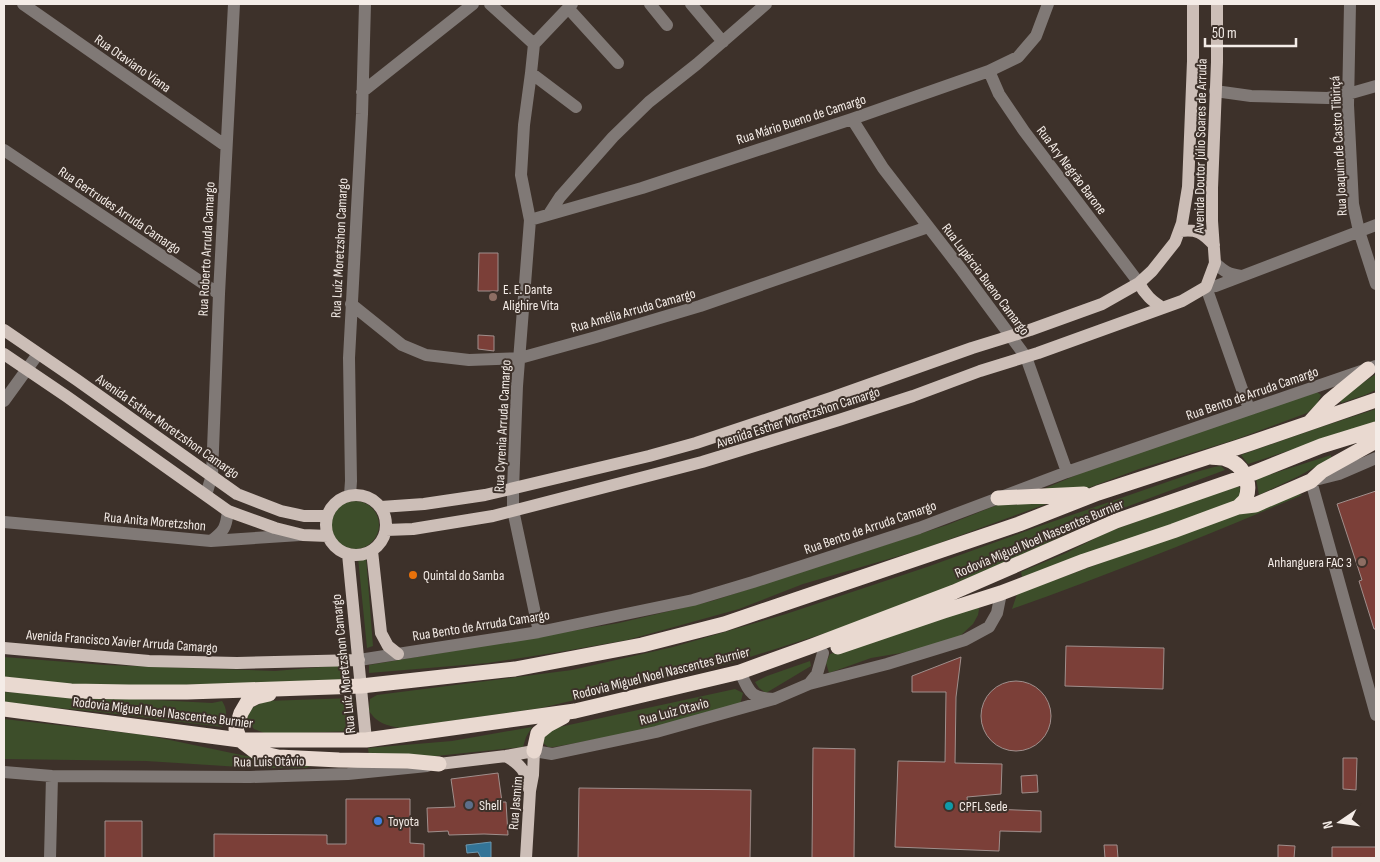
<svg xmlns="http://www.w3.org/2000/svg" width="1380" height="862" font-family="'Sofia Sans Condensed',sans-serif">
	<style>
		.green { fill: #3d4e2a }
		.water { fill: #337497; stroke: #6d98af }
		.building { fill: #7b3f38; stroke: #a08f8c }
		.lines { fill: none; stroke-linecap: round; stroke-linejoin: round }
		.minor { stroke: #807976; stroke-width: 12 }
		.major { stroke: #ccbeb7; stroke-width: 12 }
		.highway { stroke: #e9d9d0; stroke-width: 15 }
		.education-dot { fill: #8d6e63; stroke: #3d312a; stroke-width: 2 }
		.food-dot { fill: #e8710a; stroke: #3d312a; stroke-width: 2 }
		.service-dot { fill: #5c6f8a; stroke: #3d312a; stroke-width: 2 }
		.culture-dot { fill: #0f9aa8; stroke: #3d312a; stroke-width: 2 }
		.shop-dot { fill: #3f7fe0; stroke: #3d312a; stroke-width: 2 }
		.labels { text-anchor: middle; stroke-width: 4; stroke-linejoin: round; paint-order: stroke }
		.street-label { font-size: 14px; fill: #f4ece7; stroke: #3d312a }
		.poi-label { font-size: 14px; fill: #f4ece7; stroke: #3d312a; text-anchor: start }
	</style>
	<rect width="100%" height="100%" fill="#3d312a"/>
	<path class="green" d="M1376,374V390L1365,395L1341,403L1340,398Z
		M1317,392L1321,395L1317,404L1307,413L1234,440L1139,469L1088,488L1034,493L1119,457Z
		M1376,409V422L1248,464L1241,455L1315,429Z
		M1331,455V458L1299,476L1259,495L1256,479Z
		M1221,466L1225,470L1110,513L1039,547L936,592L838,629L731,663L541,708L400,728C386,725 378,724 369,711L370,699L377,695L572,670L673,647L786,614L927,567L1037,527L1196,472L1214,467Z
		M1238,486L1241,489L1239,497L1230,505L1022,577L1021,572L1066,553L1108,532L1182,505Z
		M1294,492L1302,495C1206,536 1110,574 1012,609L1017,594Z
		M331 525a24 24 0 1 1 48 0a24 24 0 1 1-48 0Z
		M1049,503L923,549L803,584L739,609L627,640L559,652L488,663L369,673V665L619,623L712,601L947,525L997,505Z
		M366,557L373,646L367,648L358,558Z
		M980,604L978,615L973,624L960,636L913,651L871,658L829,673L826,663L830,654L945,618Z
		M4,657L105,665L275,671L345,665L347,680L113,687L4,679Z
		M810,661L811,666L766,693L759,688L755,682L767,676Z
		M735,689L743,693L740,705L657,728L554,747H548L543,743L544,735L555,728Z
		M4,692L212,703L222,701C228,710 227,718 222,727L100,712L4,703Z
		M354,698L355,731L267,734L254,729L246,719L252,708L265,701Z
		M4,719L146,735L246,756L313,765L306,768H257L146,761L4,759Z
		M532,727L526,737L523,747L417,758L369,757L368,748L452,741Z"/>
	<path class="water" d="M491,842V858H481L478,852L467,853L466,845Z"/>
	<path class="building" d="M479,253H498V291H478Z
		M478,335L494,336V351L478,349Z
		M1376,491V629H1374L1359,581L1362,580L1337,504Z
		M1066,646L1164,648L1163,689L1065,686Z
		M961,657L956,697L955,763L1002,764L1001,794L967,797L968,808L1041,811V832L1000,831L999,851L895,847L898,761L945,762L946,692H912V676Z
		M981 716a35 35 0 1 1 70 0a35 35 0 1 1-70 0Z
		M813,748L855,749L854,858H812Z
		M1343,758H1357L1356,790L1343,789Z
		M498,773L502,802H506L508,835L484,834L449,835L448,831L428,832L427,808L455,807L451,779Z
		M1037,775L1038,792L1022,793L1021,776Z
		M579,788L751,790L750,858H578Z
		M346,799H410V843L424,844V858H214V834L327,835V844H346Z
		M105,821H142V858H105Z
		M1104,845H1117L1118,858H1105Z
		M1278,845L1295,846L1294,858H1278Z
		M1332,847H1376V858H1332Z"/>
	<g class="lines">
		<path class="minor" d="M23,4L226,146
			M490,4L534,44
			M650,4L667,25
			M691,4L723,42
			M1350,4L1348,105L1353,204L1359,231L1376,284
			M568,8L618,63
			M534,44L531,73L524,125L521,175L530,220L517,386L513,489V510L539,632
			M534,44L572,4
			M989,71L999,94L1024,131L1139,283
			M531,73L576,107
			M1215,91L1251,96L1328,98L1348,94L1376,86
			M362,92L473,4
			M852,119L883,168L961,269L1026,357L1067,472
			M4,150L219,294
			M549,214L560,197L613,137L649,102L697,64L766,4
			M530,220L642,188L852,119L989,71L1018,57L1036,36L1048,4
			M1215,263C1225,272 1228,274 1241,276
			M351,304L402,345L426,355L469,360L520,358L596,337L700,306L928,227
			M4,401L38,354
			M1249,409L1206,287L1216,286L1376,225
			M1376,458L1339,474L1311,481L1376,715
			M206,495L212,475L219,294L234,4
			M350,495L351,481L349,358L362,114L365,4
			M4,522L211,541L300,535
			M211,541C224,531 226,528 228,511
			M359,660L539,632L693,600L753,582L919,528L1067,472L1376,366
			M809,684L887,664L965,640L989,627L997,613L1001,593
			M774,699L809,684L817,674L823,653
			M534,751L552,754L656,732L774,699C750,698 750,693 740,672
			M4,772L52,776L250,777L348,774L427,766
			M50,858L52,776"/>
		<path class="major" d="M1180,231C1197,229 1202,232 1214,245
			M1139,283C1145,295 1152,301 1163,308
			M4,330L77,380L237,494L281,511L304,516H327
			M4,354L66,396L228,511L275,528L303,535L328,536
			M326 525a30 30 0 1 1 60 0a30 30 0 1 1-60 0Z
			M381,507L424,504L485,495L649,456L696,443L831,398L972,348L1030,330L1102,304L1139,283L1152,271L1175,242L1182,223L1188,187L1193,61V4
			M386,530L413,529L493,516L702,462L839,420L913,396L980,371L1038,353L1182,301L1206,287L1215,263L1212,221V188L1217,62V4
			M372,551L381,633L388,646L398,654
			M348,554L366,740
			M4,648L149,661L237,663L359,660
			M506,756C521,765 526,771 529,789
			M439,764L506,756L534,751L533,775L530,791L526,858"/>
		<path class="highway" d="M1311,421L1329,401L1368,369
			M1210,457C1215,458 1221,457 1226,459C1242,464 1252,481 1246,498C1245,501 1241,504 1238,507
			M998,498L1084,494
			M838,647L944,611L1001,593L1084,561L1173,531L1238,507L1255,505L1311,481L1322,471L1376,441
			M4,684L71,691L129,692H187L361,686L515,669L642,645L724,624L1019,524L1098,493L1251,443L1376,400
			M269,694L256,697L248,701L241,713L236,729L240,740L256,752L278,757L339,760L408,761L439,764
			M4,709L240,740H366L575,711L740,672L812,646L954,592L1116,521L1246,476L1321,446L1376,429
			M534,751L538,733L548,725L563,717"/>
	</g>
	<g class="education-dot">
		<circle cx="493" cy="297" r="5"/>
		<circle cx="1362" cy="562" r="5"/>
	</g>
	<circle class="food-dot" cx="413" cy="575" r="5"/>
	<circle class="service-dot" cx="469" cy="805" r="5"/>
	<circle class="culture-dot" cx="949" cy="806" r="5"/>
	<circle class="shop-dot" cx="378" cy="821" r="5"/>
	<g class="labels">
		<g class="street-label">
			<text transform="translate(133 63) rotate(35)" y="5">Rua Otaviano Viana</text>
			<text transform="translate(801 119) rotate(-18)" y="5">Rua Mário Bueno de Camargo</text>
			<text transform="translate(1200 146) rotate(-89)" y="5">Avenida Doutor Júlio Soares de Arruda</text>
			<text transform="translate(1338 146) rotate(-93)" y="5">Rua Joaquim de Castro Tibiriçá</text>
			<text transform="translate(1072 170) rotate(53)" y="5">Rua Ary Negrão Barone</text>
			<text transform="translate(120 210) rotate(34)" y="5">Rua Gertrudes Arruda Camargo</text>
			<text transform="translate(339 248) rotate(-87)" y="5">Rua Luíz Moretzshon Camargo</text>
			<text transform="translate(206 249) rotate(-87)" y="5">Rua Roberto Arruda Camargo</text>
			<text transform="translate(986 279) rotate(53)" y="5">Rua Lupércio Bueno Camargo</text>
			<text transform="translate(633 310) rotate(-16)" y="5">Rua Amélia Arruda Camargo</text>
			<text transform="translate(1252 393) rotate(-19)" y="5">Rua Bento de Arruda Camargo</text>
			<text transform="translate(798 417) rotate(-18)" y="5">Avenida Esther Moretzshon Camargo</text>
			<text transform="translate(168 426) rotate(35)" y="5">Avenida Esther Moretzshon Camargo</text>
			<text transform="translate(502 426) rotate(-87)" y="5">Rua Cyrenia Arruda Camargo</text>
			<text transform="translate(155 521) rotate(5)" y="5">Rua Anita Moretzshon</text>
			<text transform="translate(870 527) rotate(-19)" y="5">Rua Bento de Arruda Camargo</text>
			<text transform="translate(1039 538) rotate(-23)" y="5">Rodovia Miguel Noel Nascentes Burnier</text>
			<text transform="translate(481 625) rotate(-9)" y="5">Rua Bento de Arruda Camargo</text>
			<text transform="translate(122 641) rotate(4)" y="5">Avenida Francisco Xavier Arruda Camargo</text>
			<text transform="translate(343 664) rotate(-96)" y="5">Rua Luíz Moretzshon Camargo</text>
			<text transform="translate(661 673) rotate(-14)" y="5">Rodovia Miguel Noel Nascentes Burnier</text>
			<text transform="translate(674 711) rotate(-15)" y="5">Rua Luiz Otavio</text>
			<text transform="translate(163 712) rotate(7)" y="5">Rodovia Miguel Noel Nascentes Burnier</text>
			<text transform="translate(269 761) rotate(-1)" y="5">Rua Luis Otávio</text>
			<text transform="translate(515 803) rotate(-85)" y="5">Rua Jasmim</text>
		</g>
		<g class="poi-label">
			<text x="503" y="294">E. E. Dante<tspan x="503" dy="16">Alighire Vita</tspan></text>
			<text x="1352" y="567" text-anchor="end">Anhanguera FAC 3</text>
			<text x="423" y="580">Quintal do Samba</text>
			<text x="479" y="810">Shell</text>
			<text x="959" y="811">CPFL Sede</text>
			<text x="388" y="826">Toyota</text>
		</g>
	</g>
	<rect width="1380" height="862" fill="none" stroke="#f4ece7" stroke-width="10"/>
	<g transform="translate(1340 822) rotate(257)" stroke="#3d312a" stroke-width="4" paint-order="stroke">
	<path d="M0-4L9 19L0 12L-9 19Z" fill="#f4ece7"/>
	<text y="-8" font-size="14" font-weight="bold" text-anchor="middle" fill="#f4ece7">N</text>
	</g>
	<path d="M1205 38v8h91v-8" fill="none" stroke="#f4ece7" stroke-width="2.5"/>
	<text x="1212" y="38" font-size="15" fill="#f4ece7" stroke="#3d312a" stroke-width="4" paint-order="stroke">50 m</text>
</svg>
